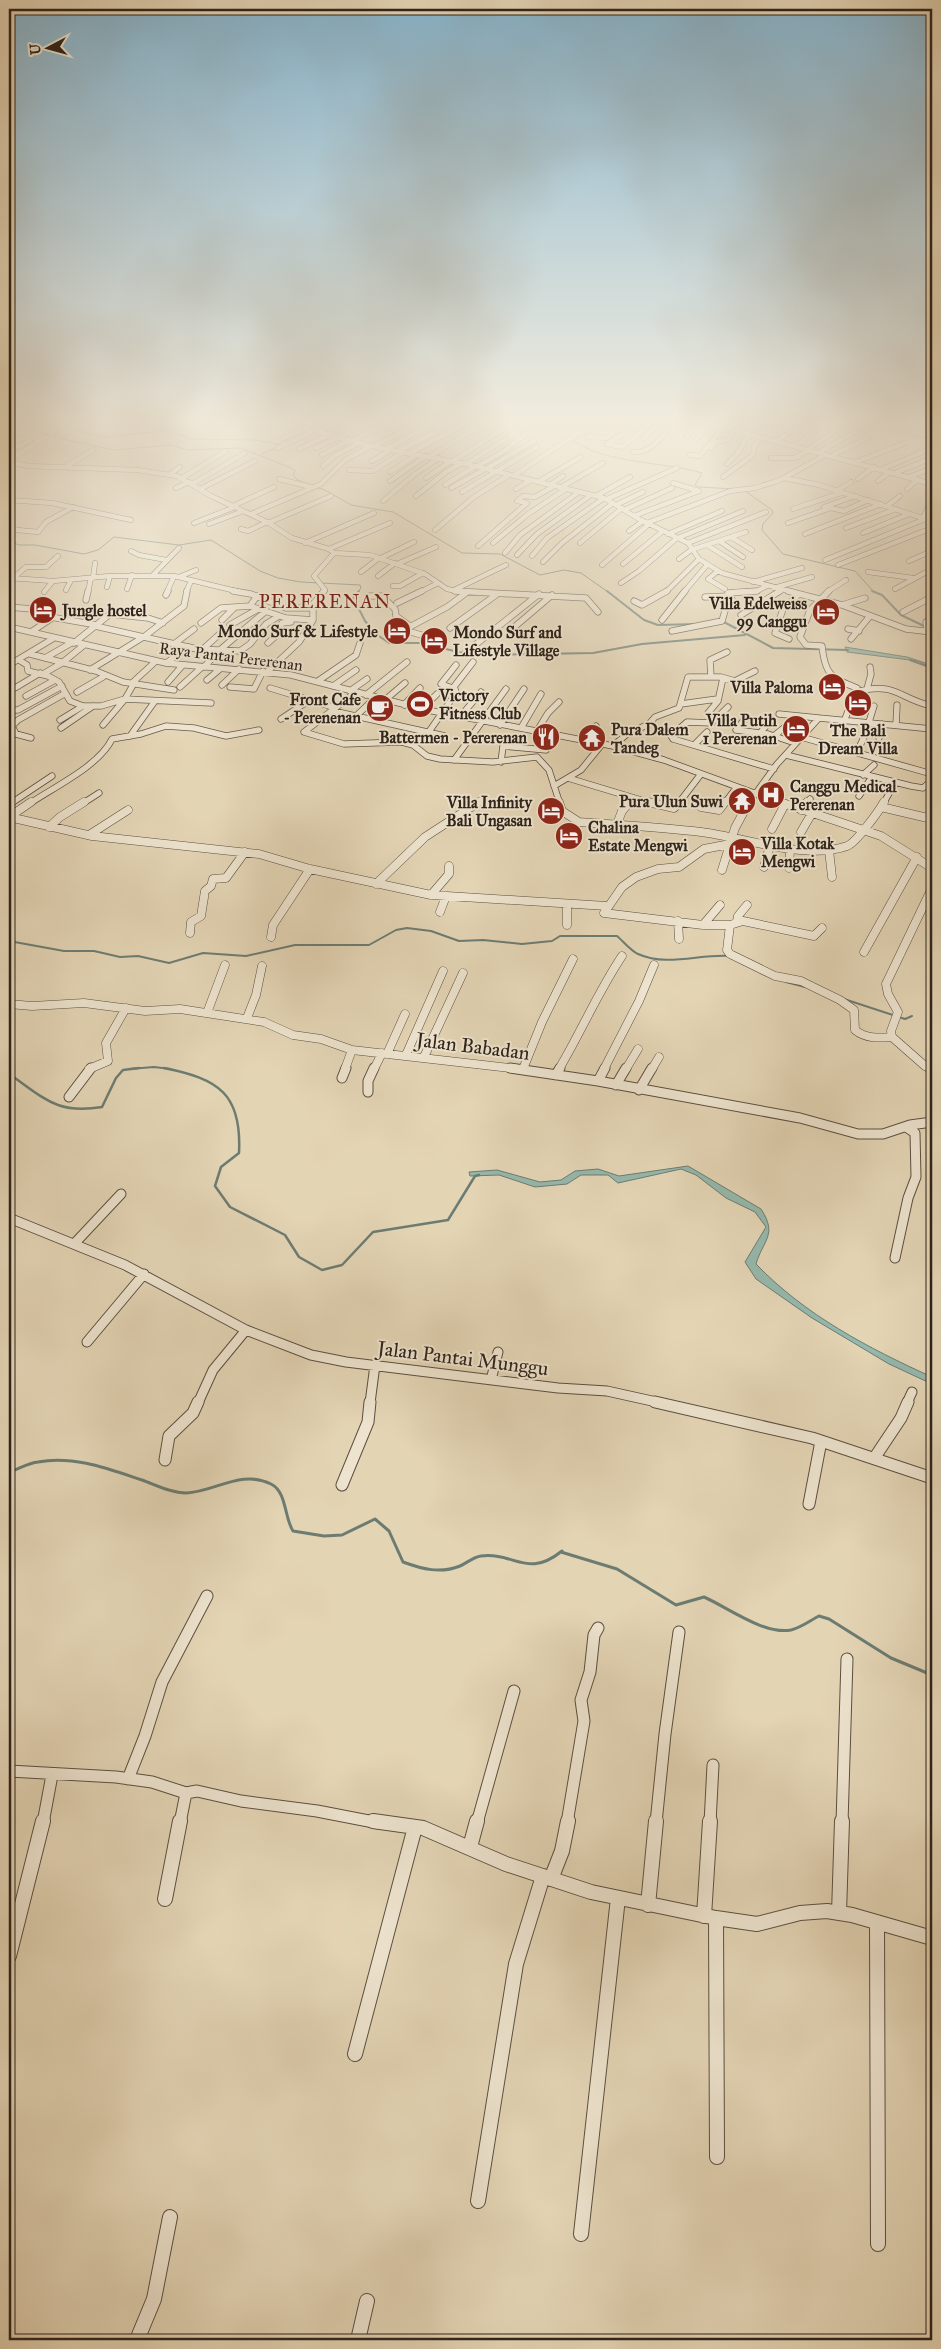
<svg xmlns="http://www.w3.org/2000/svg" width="941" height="2349" font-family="'IM FELL Great Primer',serif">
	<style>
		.water { fill: #95b8ac; stroke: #6c7c72 }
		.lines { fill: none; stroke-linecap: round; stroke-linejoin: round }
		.stream-far3 { stroke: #6c7c72; stroke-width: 1 }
		.stream-far2 { stroke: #6c7c72; stroke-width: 2 }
		.stream-far1 { stroke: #6c7c72; stroke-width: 2.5 }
		.stream { stroke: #6c7c72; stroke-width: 3 }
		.minor-far5-casing { stroke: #5b4f41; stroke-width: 5.5 }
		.minor-far4-casing { stroke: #5b4f41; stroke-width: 7 }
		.minor-far3-casing { stroke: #5b4f41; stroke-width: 9 }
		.minor-far2-casing { stroke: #5b4f41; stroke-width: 11 }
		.minor-far1-casing { stroke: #5b4f41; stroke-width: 13 }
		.minor-casing { stroke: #5b4f41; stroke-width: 16 }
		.minor-far5 { stroke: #ede3ce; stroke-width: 4.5 }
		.minor-far4 { stroke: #ede3ce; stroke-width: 5.5 }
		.minor-far3 { stroke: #ede3ce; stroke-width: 8 }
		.minor-far2 { stroke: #ede3ce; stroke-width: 9 }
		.minor-far1 { stroke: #ede3ce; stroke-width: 11 }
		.minor { stroke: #ede3ce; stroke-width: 14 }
		.labels { text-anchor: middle; stroke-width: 4; stroke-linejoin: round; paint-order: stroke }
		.far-poi-label { font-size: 16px; font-weight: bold; fill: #2e231b; stroke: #ede3ce; text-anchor: end }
		.far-street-label { font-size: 16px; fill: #2e231b; stroke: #ede3ce }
		.far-quarter-label { font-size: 19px; letter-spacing: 1px; fill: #7a1f14; stroke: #ede3ce }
		.street-label { font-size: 20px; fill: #2e231b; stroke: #ede3ce }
	</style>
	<rect width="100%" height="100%" fill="#e3d4b4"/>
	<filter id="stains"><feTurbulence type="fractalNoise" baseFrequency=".004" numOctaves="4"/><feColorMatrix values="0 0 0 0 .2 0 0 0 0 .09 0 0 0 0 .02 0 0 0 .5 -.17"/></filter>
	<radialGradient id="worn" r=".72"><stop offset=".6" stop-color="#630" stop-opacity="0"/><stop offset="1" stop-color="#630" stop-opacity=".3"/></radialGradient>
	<path class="water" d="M845,647L907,657L932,665V668L918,661L847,652Z
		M688,1166L761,1209C778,1235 763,1240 756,1264C805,1315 868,1348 932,1377V1384L889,1364L812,1318L756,1279L745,1262L766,1227L755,1212L726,1198L696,1175L681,1169L618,1183L608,1175H581L567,1184L535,1187L499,1175L470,1176L469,1172L497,1170L540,1182L561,1180L575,1171L598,1169L619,1176Z"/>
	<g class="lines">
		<path class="stream-far3" d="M42,423L59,430L54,437L114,450L171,445L188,450L241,448L291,468L295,471L293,475L297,480L327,491L351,505L393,512L462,553L500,554L540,575L564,570L581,573L608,592
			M69,423L77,431L105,437L159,431L175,433L191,439L255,440L282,445
			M546,423L590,427L593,429L574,441C604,463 665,462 702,473L695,485L699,487L735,489
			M871,430L887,428L932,440
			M261,454L279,447
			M745,491L772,510L773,513L763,524L762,530L783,554L855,571L874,592
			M9,541L19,545H35L84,554L98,550L114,537L179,545L211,540L260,571L278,578L301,582L360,585L361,588L358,592"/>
		<path class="stream-far2" d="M359,591L353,597L365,621L376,634L389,643H421L471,655L593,653L642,644L745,635
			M607,591L644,620L658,625L697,624
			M872,591L882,595L901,615L926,627
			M722,621L773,648L848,650
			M910,660L932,668
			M9,941L64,951H94L120,957L138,956L169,963L203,953L246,956L295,945H369L396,930L407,928L431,931L459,941L483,940L522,944L552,941L560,936H617C623,941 631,951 638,954C667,967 699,954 729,956
			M786,982L805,987
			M844,999L905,1019L912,1016
			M129,1069L154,1067L171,1069"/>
		<path class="stream-far1" d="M164,1068C219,1079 242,1094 239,1153L221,1167L215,1186L230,1207L285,1235L299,1257L322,1270L342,1265L373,1232L448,1220L475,1176L479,1175
			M9,1078H15C47,1101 60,1114 102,1107L116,1078L123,1070L139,1068"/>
		<path class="stream" d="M9,1472C19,1469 28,1463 38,1462C73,1455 109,1469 142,1480C156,1485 171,1493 186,1493C215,1492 241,1469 271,1484C287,1492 284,1517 293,1531L324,1536L342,1535L375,1519L389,1531L403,1562C422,1569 440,1574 460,1566C467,1563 473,1557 481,1556C515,1552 527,1579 562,1551
			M561,1552L617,1569L676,1605L704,1597C727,1607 764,1635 791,1630C800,1628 811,1620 819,1616L829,1619L891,1658L932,1675"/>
		<defs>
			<path id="minor-far5" d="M283,423L380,448L466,464L604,498L639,519L688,543L699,559L722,573L793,592
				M708,423L932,484
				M317,432L337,423
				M9,434L33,430L54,432
				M687,436L691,431L702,432
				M588,437L606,438L626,423
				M284,438L303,429
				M339,438L367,423
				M644,438L659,423
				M696,440L708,423
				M352,441L387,423
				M777,441L791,431
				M607,444L622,447L651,423
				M607,444L630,430
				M374,446L419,423
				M792,446L801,442L823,423
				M278,448L314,431
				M316,448L338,437
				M711,448L715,443L729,439L735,430
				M299,449L331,434
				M386,449L434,423
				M807,450L846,423
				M398,451L442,429
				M633,452C652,453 662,436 674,423
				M9,453L14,448L30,441
				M410,453L462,426
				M818,453L857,431L850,429
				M322,455L349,440
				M690,455L700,456L718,434L720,426
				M831,456L867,438
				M429,457L476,428
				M771,458H795L809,450
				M9,460L46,437
				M372,461L391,450
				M453,461L513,423
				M9,462L28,466L137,470L177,476L211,496L267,522L292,538L329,549L334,553
				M856,462L905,443
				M466,464L506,439
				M727,464L737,454L749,434
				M323,466L334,456L359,443
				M65,467L93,450
				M476,467L501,453L536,426
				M486,469L534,441
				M882,469L925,451
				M349,470L373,471L403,452
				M390,472L416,455
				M895,473L932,458
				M169,475L180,467
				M513,476L578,433
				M723,477L753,455L754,446L762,437
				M909,477L930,469
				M182,478L226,451
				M426,478L451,461
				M784,478L819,485L932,521
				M279,479L311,487
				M858,479L874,467
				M390,481L426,456
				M878,481L890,472
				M538,482L581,457
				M673,483L699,491
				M192,484L245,453
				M445,485L475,466
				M550,485L563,476
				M176,488L189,482
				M451,488L485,469
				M560,488L603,463
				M200,489L255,461
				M516,489L531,480
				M907,489L917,480
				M837,491L851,482
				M462,492L537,447
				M416,496L446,472L462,463
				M596,496L630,477
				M607,499L677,468
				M9,500L52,503L131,520
				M383,501L415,474L439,458
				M517,501L523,496L535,497L554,486
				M616,505L643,492
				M233,506L274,487
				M887,506L900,496
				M824,507L855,496
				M793,509L841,493
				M624,510L672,488
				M251,514L321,484L345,460L371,446
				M634,516L699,491
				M923,518L929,505
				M194,523L235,507
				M268,523L331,496
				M647,523L730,491L755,488L780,480L825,455
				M788,523L831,508L844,511L868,500
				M209,524L243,511
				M9,526L17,530L38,532L46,522L73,507
				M846,528L896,509
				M241,529L248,531L267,522
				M435,530L474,497L509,475
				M629,531L643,521
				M863,533L909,514
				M668,534L722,511
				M805,534L881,504
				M731,537L752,550
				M678,538L743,511
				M719,541L743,557
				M305,543L374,513
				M493,543L528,514L566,489
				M580,543L622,508
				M688,543L766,512
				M707,545L742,567
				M478,546L527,503L517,501
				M329,549L390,523
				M691,550L746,532
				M131,551L139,555L166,560
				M334,553L370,555L425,574L447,589L461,592
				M505,553L520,535L579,492
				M517,555L537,534L591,495
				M532,556L547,538L604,498
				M381,558L414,542
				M679,559L691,550
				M825,560L925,519
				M909,561L932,551
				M543,562L562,543L613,503
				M397,564L436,547
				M623,564L663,531
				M602,565L649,524
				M838,565L932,528
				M718,571L708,579L725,589
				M361,572L379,558
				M868,572L913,578
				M153,575L179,548
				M378,576L395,563
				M179,577L196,570
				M9,578L53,581L110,576H174L240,592
				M93,578L95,563
				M12,579L26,567H46L58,556
				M753,582L802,568
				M621,583L639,571L677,538
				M393,586H400L423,573
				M107,587L110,576
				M774,588L812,577
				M127,589L132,575
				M895,589L932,569
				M66,590L71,580
				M454,590L506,565
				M44,592L53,581
				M88,592L91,578
				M167,592L174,576
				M186,592L191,581
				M323,592L325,590L314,576L334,553
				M420,592L438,583
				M666,592L699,559
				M684,592L707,565
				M735,592L757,591L767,586
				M778,592L781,590
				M827,592L846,580"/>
			<path id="minor-far4" d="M233,591L251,594L286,608H313
				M455,591L586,598L598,612
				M788,591L842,605L906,629L932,632
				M829,591L810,610L800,637L806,645L822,646C825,675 831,678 857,688L845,719
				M166,595L168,591
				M257,596L250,606L286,618L313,620
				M370,596H382L395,609L396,616L410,626
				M705,597L730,596
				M86,600L88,591
				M634,601L642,605L667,591
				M397,603L422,591
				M842,605L865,598
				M9,607L32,609L39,615L97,625
				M903,612L932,597
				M741,615L780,591
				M222,620L235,607L250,606
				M662,620L685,591
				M201,623L221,608L235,607
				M230,625L258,609
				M95,626L197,649L240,651L250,644L266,624L279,616
				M9,627L166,663L291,675L422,709L613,746L664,760L784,804
				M450,628L496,595
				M848,629L859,631
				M672,631L722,621L727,604L733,601L728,593L757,591
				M927,631L926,622L932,618
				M31,632L52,618
				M518,633L512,629L552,595
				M789,639L775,633L783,609L799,594
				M851,639L870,616
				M442,641L404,630L447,607L466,593
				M74,643L110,614L148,618L163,623
				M268,643L277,635L282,623L291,622
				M174,644L194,629
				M203,649L223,631
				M465,653L539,594
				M30,654L96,671L123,682L174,690
				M45,658L73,642
				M19,660L27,665L28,671L48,676L59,682L70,701L83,706H101L125,699L211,703
				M166,663L189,647
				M9,665L54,638
				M204,667L221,649L266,611
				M90,670L145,636L184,606L187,591
				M268,671L299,642L313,620V604L324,591
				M43,674L62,663L84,645
				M711,677L710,660L727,652
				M207,680L220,669
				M318,681L356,655L360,643
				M168,682L182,666
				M132,683L156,661
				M222,685L239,669
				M333,686L356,670
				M180,687L202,667
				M230,687L254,689L263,671
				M15,688L40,673
				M270,688L336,708
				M453,688L473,662
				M867,689L871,674L870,667
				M350,691L367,679
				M77,692L103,677
				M356,692L304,732L344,744L402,742L413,745L427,756L440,759L493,762L537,757L549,770L560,804
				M856,692C896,681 899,699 932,706
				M366,695L407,662
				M26,696L55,680
				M385,700L405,683
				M681,704L717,699
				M404,705L420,688
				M9,707L11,710H18L62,686
				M728,707L712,723L687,722L671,736L673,739L774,769
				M422,709L437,694
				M333,711L445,736
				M708,713L718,701L723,678
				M779,714L819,718
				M355,717L375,698
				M460,717L481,692
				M281,719L308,701
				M60,720L83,706
				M744,720L736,730L768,734L795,743
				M103,725L125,699L133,685
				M500,725L524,689
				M896,725L897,705
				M61,728L93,706
				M521,728L541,694
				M537,731L548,713L559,702
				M761,732L770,721
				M428,733L456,693L455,689L441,684L456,665
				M130,736L155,701
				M774,736L785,727
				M801,737L932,774
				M31,738L16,734L12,726L18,720L64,694
				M879,738L882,724
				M582,739L596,726
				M697,745L696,743L707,732
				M613,746L627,734L649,724L655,717L679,708L688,677H721L735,681L755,671
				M857,752L865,735L874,706
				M786,755L911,786L923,788L932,780
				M454,760L506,689
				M501,762L503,746L546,750
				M863,775L874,765
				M568,778L654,804
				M554,786L581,770L603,743
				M859,796L872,777
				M10,804L52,776
				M29,804C54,787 99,766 112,739L141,734L166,726L194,728L226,736L259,730
				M82,804L99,793
				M477,804L483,800
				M629,804L633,799
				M678,804L701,774
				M724,804L737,787
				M748,804L777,764L819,718L932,729
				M806,804L810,799
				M883,804L895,783"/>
			<path id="minor-far3" d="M559,802L562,811L579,822C619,825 660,827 701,832C743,837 806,861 847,846C856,843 879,811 884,802
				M648,802L674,808L679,802
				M780,802L881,836L932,868
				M9,804L12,802
				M701,807L719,810L725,802
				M881,807L932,819
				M801,810L807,802
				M9,817L92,836L259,854L310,869L431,895L607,906
				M9,817L31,802
				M617,824L622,811L630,802
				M49,827L60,817L84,802
				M772,829L785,804
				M801,832L812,813
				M89,835L128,810
				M730,844L704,849L679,867L658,869L636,877L622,887L604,913L703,925H730L743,921L814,936L822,928
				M829,850L832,877
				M764,867L770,846
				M789,868L790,849
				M722,870L735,828L749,802
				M376,884L425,837L479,802
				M932,888L886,984L888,994L898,1012L891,1031L892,1037L925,1066L932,1069
				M431,895L449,874V866
				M567,904V925
				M440,912L446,896
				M678,921L679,939
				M737,921L738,916L747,905
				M703,925L720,905
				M730,925L727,950L730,954L775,976L801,981L840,1000L854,1010L855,1030C866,1039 879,1038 892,1037
				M190,933L191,922L201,916L205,891L211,886L213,879L226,878L245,852
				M271,937L273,925L310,869
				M864,952L917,857
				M9,1004L32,1006L84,1003L145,1011L180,1009L264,1022L293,1035L321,1039L352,1050L518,1069
				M207,1013L225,965
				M247,1018L256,995L262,966
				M387,1054L405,1014
				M406,1055L443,971
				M424,1057L463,973
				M89,1069L108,1061L106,1043L126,1008
				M345,1069L352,1050
				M374,1069L382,1053
				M523,1069L542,1022L573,959
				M559,1069C581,1032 598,992 622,956
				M604,1069L639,1001L654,965
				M626,1069L638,1049
				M652,1069L659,1057"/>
			<path id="minor-far2" d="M510,1068L598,1081L800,1118L858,1134H883L910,1125L932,1122
				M930,1068L932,1069
				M523,1070L524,1068
				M556,1075L560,1068
				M342,1078L346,1068
				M598,1081L605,1068
				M616,1085L626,1068
				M639,1090L652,1068
				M368,1092V1081L374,1068
				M69,1097L91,1068
				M9,1218L125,1265L246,1330L311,1355L346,1362L558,1388L607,1391L661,1403
				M74,1244L121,1194
				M895,1258L908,1198L916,1177L915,1133L906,1127
				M87,1342L144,1274
				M491,1380L498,1352
				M198,1403L213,1370L246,1330
				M370,1403L375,1365
				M907,1403L912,1392"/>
			<path id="minor-far1" d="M655,1402L812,1438L932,1478
				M875,1457L901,1418L908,1402
				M165,1460L169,1436L193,1413L198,1402
				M342,1485L368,1422L370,1402
				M809,1504L821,1441
				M9,1771L116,1777L152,1782L186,1793L197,1791L241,1801L317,1811L379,1823
				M128,1779L145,1736L162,1682L207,1596
				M43,1823L52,1775
				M180,1823L186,1793
				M477,1823L514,1691
				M567,1823L584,1721L581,1700L590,1672L594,1635L598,1628
				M656,1823L665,1734L679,1632
				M710,1823L713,1765
				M842,1823L847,1659"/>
			<path id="minor" d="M373,1821L423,1828L506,1864L591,1892L716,1918L757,1924L800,1913L827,1911L852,1915L932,1938
				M470,1847L477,1821
				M551,1879L562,1851L568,1821
				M165,1899L180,1821
				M648,1905L656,1821
				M839,1913L842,1821
				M704,1916L710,1821
				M716,1918L717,2157
				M877,1922L878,2244
				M9,1956L43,1821
				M355,2054L415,1827
				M478,2201L516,1964L543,1876
				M581,2234L618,1898
				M137,2340L154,2299L170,2217
				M358,2340L367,2301"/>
		</defs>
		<use href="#minor-far5" class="minor-far5-casing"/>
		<use href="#minor-far4" class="minor-far4-casing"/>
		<use href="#minor-far3" class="minor-far3-casing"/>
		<use href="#minor-far2" class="minor-far2-casing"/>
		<use href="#minor-far1" class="minor-far1-casing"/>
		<use href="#minor" class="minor-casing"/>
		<use href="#minor-far5" class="minor-far5"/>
		<use href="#minor-far4" class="minor-far4"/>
		<use href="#minor-far3" class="minor-far3"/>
		<use href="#minor-far2" class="minor-far2"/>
		<use href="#minor-far1" class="minor-far1"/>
		<use href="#minor" class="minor"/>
	</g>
	<linearGradient id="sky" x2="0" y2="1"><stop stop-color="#87b6d0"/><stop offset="0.56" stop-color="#f2ecdd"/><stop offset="1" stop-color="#f2ecdd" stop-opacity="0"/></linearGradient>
	<rect width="941" height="752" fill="url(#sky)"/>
	<defs>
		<symbol id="hotel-disc" viewBox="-11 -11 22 22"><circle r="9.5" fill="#8f2418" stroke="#ede3ce"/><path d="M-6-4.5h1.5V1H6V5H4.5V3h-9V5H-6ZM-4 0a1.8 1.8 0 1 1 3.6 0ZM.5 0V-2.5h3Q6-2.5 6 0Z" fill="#fff"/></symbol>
		<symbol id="stadium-disc" viewBox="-11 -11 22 22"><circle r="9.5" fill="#8f2418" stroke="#ede3ce"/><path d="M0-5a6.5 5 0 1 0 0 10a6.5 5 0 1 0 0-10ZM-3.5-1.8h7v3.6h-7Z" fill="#fff"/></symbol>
		<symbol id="cafe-disc" viewBox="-11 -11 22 22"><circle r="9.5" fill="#8f2418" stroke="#ede3ce"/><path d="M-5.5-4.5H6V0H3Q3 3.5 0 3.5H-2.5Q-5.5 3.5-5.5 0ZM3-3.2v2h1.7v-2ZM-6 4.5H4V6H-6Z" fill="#fff"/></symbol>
		<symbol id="restaurant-disc" viewBox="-11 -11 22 22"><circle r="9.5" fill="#8f2418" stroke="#ede3ce"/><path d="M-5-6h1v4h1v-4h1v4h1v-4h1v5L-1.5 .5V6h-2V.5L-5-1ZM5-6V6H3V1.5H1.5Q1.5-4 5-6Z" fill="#fff"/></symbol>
		<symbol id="temple-disc" viewBox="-11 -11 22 22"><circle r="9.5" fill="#8f2418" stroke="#ede3ce"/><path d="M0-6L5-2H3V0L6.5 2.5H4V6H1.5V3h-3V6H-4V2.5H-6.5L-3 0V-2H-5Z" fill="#fff"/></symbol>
		<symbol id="hospital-disc" viewBox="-11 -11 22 22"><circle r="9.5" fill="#8f2418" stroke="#ede3ce"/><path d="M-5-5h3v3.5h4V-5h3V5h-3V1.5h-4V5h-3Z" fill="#fff"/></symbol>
	</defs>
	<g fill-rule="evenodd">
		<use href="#hotel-disc" x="27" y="594" width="32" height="32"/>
		<use href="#hotel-disc" x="810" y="596" width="32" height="32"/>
		<use href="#hotel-disc" x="381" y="615" width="32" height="32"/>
		<use href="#hotel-disc" x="418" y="625" width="32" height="32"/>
		<use href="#hotel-disc" x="816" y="671" width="32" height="32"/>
		<use href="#hotel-disc" x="842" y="687" width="32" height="32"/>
		<use href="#stadium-disc" x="404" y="688" width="32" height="32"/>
		<use href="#cafe-disc" x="364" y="692" width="32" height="32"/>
		<use href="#hotel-disc" x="780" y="713" width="32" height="32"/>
		<use href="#restaurant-disc" x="530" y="721" width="32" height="32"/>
		<use href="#temple-disc" x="576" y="722" width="32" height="32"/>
		<use href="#hospital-disc" x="755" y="779" width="32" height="32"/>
		<use href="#temple-disc" x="726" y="785" width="32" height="32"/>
		<use href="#hotel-disc" x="535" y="795" width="32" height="32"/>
		<use href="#hotel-disc" x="553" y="820" width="32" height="32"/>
		<use href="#hotel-disc" x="726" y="836" width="32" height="32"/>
	</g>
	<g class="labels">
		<g class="far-poi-label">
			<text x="807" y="609">Villa Edelweiss<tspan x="807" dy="18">99 Canggu</tspan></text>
			<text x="62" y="616" text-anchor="start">Jungle hostel</text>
			<text x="378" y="637">Mondo Surf &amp; Lifestyle</text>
			<text x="453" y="638" text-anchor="start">Mondo Surf and<tspan x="453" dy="18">Lifestyle Village</tspan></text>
			<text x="813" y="693">Villa Paloma</text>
			<text x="439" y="701" text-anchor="start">Victory<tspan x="439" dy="18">Fitness Club</tspan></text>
			<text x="361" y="705">Front Cafe<tspan x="361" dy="18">- Perenenan</tspan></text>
			<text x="777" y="726">Villa Putih<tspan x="777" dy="18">1 Pererenan</tspan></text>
			<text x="611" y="735" text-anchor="start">Pura Dalem<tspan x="611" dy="18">Tandeg</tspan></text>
			<text x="858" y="736" text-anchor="middle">The Bali<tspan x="858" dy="18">Dream Villa</tspan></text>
			<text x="527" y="743">Battermen - Pererenan</text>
			<text x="790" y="792" text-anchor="start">Canggu Medical<tspan x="790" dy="18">Pererenan</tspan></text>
			<text x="723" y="807">Pura Ulun Suwi</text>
			<text x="532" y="808">Villa Infinity<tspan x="532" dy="18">Bali Ungasan</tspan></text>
			<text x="588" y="833" text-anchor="start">Chalina<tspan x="588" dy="18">Estate Mengwi</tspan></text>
			<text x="761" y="849" text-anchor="start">Villa Kotak<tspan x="761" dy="18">Mengwi</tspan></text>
		</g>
		<g class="far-street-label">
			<text transform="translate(231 656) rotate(7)" y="6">Raya Pantai Pererenan</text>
		</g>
		<g class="far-quarter-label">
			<text x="325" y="608">PERERENAN</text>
		</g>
		<g class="street-label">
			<text transform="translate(473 1046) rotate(7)" y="7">Jalan Babadan</text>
			<text transform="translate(463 1358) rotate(7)" y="7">Jalan Pantai Munggu</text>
		</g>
	</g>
	<rect width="941" height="2349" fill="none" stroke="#e3d4b4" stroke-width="30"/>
	<rect x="10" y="10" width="921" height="2329" fill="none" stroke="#2e231b" stroke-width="2.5"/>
	<rect x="15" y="15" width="911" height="2319" fill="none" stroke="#2e231b"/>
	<g transform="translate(48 48) rotate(264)" stroke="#ede3ce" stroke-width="4" paint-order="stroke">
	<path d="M0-4L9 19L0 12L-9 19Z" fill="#2e231b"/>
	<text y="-8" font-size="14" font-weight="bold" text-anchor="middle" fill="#2e231b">U</text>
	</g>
	<rect width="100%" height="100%" filter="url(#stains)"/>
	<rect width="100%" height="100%" fill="url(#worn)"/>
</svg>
